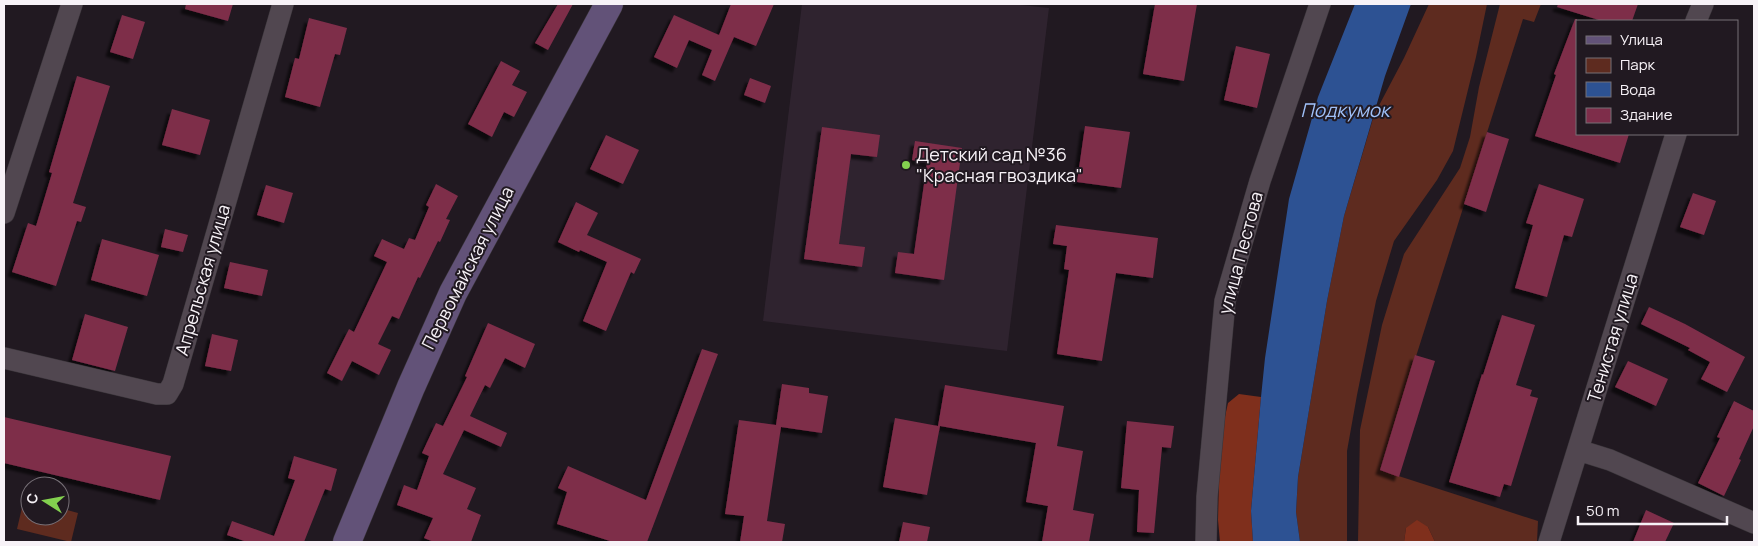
<svg xmlns="http://www.w3.org/2000/svg" width="1758" height="546" font-family="Manrope,sans-serif">
	<style>
		.built { fill: #2f232f }
		.green { fill: #5e2b1f }
		.forest { fill: #7f2f1c }
		.water { fill: #2d5293 }
		.building { fill: #7e2d4a; filter: url(#shadow) }
		.lines { fill: none; stroke-linecap: round; stroke-linejoin: round }
		.street-casing { stroke: #393439; stroke-width: 22 }
		.secondary-casing { stroke: #393439; stroke-width: 29 }
		.street { stroke: #514750; stroke-width: 21 }
		.secondary { stroke: #625278; stroke-width: 28 }
		.poi-dot { fill: #83d04f; stroke: #211921; stroke-width: 2 }
		.labels { text-anchor: middle; stroke-width: 4; stroke-linejoin: round; paint-order: stroke }
		.poi-label { font-size: 18px; fill: #f7f2f7; stroke: #211921; text-anchor: start }
		.street-label { font-size: 18px; fill: #f7f2f7; stroke: #211921 }
		.water-label { font-size: 19px; font-style: italic; fill: #a0c1f9; stroke: #211921 }
	</style>
	<defs>
		<filter id="shadow"><feDropShadow dx="-4.5" dy="4.5" stdDeviation="1" flood-color="#0009"/></filter>
	</defs>
	<rect width="100%" height="100%" fill="#211921"/>
	<path class="built" d="M802,4H1010L1049,8L1007,351L763,321Z"/>
	<path class="green" d="M1429,4H1487L1476,57L1453,151L1437,180L1394,241L1376,301L1357,395L1347,451V542H1300L1296,512L1298,477L1327,301L1344,216L1374,115L1404,58Z
		M1500,4H1541L1534,22L1523,19L1380,470L1538,521L1537,542H1435L1428,527L1406,528L1404,542H1358L1360,430L1382,325L1404,254L1460,168L1470,137L1479,87Z
		M24,499L30,501V516H60V508L78,513L71,542L17,529Z"/>
	<path class="forest" d="M1239,394L1261,397L1251,511L1253,542H1220L1218,520L1220,439L1228,403Z
		M1417,520L1428,527L1435,542H1404L1406,528Z"/>
	<path class="water" d="M1355,4H1411L1385,76L1344,216L1327,301L1298,477L1296,512L1300,542H1253L1251,511L1261,397L1265,358L1289,199L1318,97Z"/>
	<path class="building" d="M186,4H233L228,21L185,9Z
		M558,4H573L548,50L535,43Z
		M731,4H774L756,46L734,37L715,81L702,75L712,50L689,40L677,68L654,57L674,15L719,35Z
		M1155,4H1197L1184,81L1143,74Z
		M1558,4H1638L1632,21H1602L1557,7Z
		M122,15L145,22L133,59L110,52Z
		M309,18L347,28L340,55L335,54L320,107L285,97L295,58L299,59Z
		M1575,19H1577V134H1629L1620,163L1535,136L1556,75L1554,74Z
		M1236,46L1270,54L1257,108L1224,100Z
		M501,61L520,71L512,85L527,92L514,117L504,112L492,137L468,124Z
		M77,76L110,86L73,203L86,207L81,222L77,221L56,286L12,272L28,223L36,226L52,173L49,172Z
		M750,78L771,86L765,103L744,95Z
		M172,109L210,120L200,155L162,145Z
		M1085,126L1130,132L1121,188L1077,182Z
		M822,127L880,135L877,157L851,154L839,244L865,247L862,267L804,259Z
		M1487,132L1509,139L1486,212L1464,204Z
		M606,135L639,150L623,184L590,169Z
		M915,141L962,148L944,280L895,273L898,252L914,254L927,163L912,160Z
		M436,184L458,196L446,219L450,220L440,242L438,241L420,278L418,277L399,319L392,316L378,344L391,350L379,375L352,361L342,381L327,373L349,329L354,332L387,262L374,256L382,239L404,249L409,238L415,240L429,207L426,205Z
		M1539,184L1584,199L1572,237L1564,235L1547,297L1515,288L1533,225L1526,223Z
		M266,185L293,193L284,223L257,215Z
		M1693,193L1716,201L1704,235L1680,227Z
		M576,202L598,213L587,235L641,259L634,274L631,272L606,331L583,321L607,262L580,250L579,252L558,242Z
		M1056,225L1158,238L1153,278L1116,273L1102,361L1057,354L1069,270L1064,269L1067,246L1053,244Z
		M165,229L188,235L183,252L161,247Z
		M102,239L159,255L147,296L91,280Z
		M230,262L268,270L262,296L224,288Z
		M1649,307L1685,324L1745,357L1727,392L1701,379L1710,362L1688,350L1690,348L1641,324Z
		M85,314L128,327L115,371L72,360Z
		M1502,315L1535,325L1516,385L1532,390L1530,396L1538,398L1511,486L1504,484L1500,497L1449,482L1482,374L1483,375Z
		M488,323L535,344L525,368L505,358L490,388L485,385L470,416L507,433L501,447L464,430L443,474L476,488L467,509L481,515L471,542H434L424,538L433,518L397,505L404,485L417,490L429,456L422,453L436,423L443,426L467,377L465,376Z
		M212,334L238,340L231,371L205,366Z
		M702,349L718,354L647,542H613L557,524L567,492L558,488L568,466L646,500Z
		M1415,355L1435,361L1399,477L1380,470Z
		M1628,361L1668,379L1656,406L1615,387Z
		M782,384L809,388V393L828,396L822,433L781,427L767,521L785,524L782,542H740L744,516L725,514L739,420L776,425Z
		M945,385L1064,406L1057,446L1083,451L1073,510L1094,514L1089,542H1042L1048,506L1026,502L1036,443L940,426L927,495L883,487L895,418L938,426Z
		M1734,401L1754,411V426L1739,459L1741,460L1724,496L1698,483L1720,438L1717,437Z
		M4,417L171,456L160,500L4,463Z
		M1127,421L1174,426L1171,448L1162,447L1154,533L1137,532L1139,490L1121,488Z
		M294,456L337,469L331,491L325,489L304,542H247L227,535L232,521L274,536L295,480L288,478Z
		M1646,510L1674,523L1665,542H1633Z
		M903,522L930,527L927,542H899Z"/>
	<g class="lines">
		<defs>
			<path id="street" d="M1696,21L1703,4
				M4,213L72,4
				M4,358L157,394H167L173,384L283,4
				M1578,450L1610,460L1754,523
				M1206,542L1207,497L1225,301L1260,181L1320,4
				M1549,542L1676,134"/>
			<path id="secondary" d="M347,542L411,387L453,293L609,4"/>
		</defs>
		<use href="#street" class="street-casing"/>
		<use href="#secondary" class="secondary-casing"/>
		<use href="#street" class="street"/>
		<use href="#secondary" class="secondary"/>
	</g>
	<circle class="poi-dot" cx="906" cy="165" r="5"/>
	<g class="labels">
		<g class="poi-label">
			<text x="916" y="161">Детский сад №36<tspan x="916" dy="21">"Красная гвоздика"</tspan></text>
		</g>
		<g class="street-label">
			<text transform="translate(1241 253) rotate(-75)" y="6">улица Пестова</text>
			<text transform="translate(468 268) rotate(-63)" y="6">Первомайская улица</text>
			<text transform="translate(203 280) rotate(-74)" y="6">Апрельская улица</text>
			<text transform="translate(1613 338) rotate(-73)" y="6">Тенистая улица</text>
		</g>
		<g class="water-label">
			<text x="1345" y="117">Подкумок</text>
		</g>
	</g>
	<rect width="1758" height="546" fill="none" stroke="#f7f2f7" stroke-width="10"/>
	<rect x="1576" y="20" width="162" height="115" fill="#211921" stroke="#777077"/>
	<rect x="1586" y="36" width="25" height="8" fill="#625278" stroke="#777077"/>
	<text x="1620" y="45" font-size="15" fill="#f7f2f7">Улица</text>
	<rect x="1586" y="58" width="25" height="15" fill="#5e2b1f" stroke="#777077"/>
	<text x="1620" y="70" font-size="15" fill="#f7f2f7">Парк</text>
	<rect x="1586" y="82" width="25" height="15" fill="#2d5293" stroke="#777077"/>
	<text x="1620" y="95" font-size="15" fill="#f7f2f7">Вода</text>
	<rect x="1586" y="108" width="25" height="15" fill="#7e2d4a" stroke="#777077"/>
	<text x="1620" y="120" font-size="15" fill="#f7f2f7">Здание</text>
	<g transform="translate(45 501) rotate(281)"><circle r="24" fill="#211921" stroke="#777077"/>
	<path d="M0-4L9 19L0 12L-9 19Z" fill="#83d04f"/>
	<text y="-8" font-size="14" font-weight="bold" text-anchor="middle" fill="#f7f2f7">С</text>
	</g>
	<path d="M1578 516v8h149v-8" fill="none" stroke="#f7f2f7" stroke-width="2.5"/>
	<text x="1586" y="516" font-size="15" fill="#f7f2f7" stroke="#211921" stroke-width="4" paint-order="stroke">50 m</text>
</svg>
